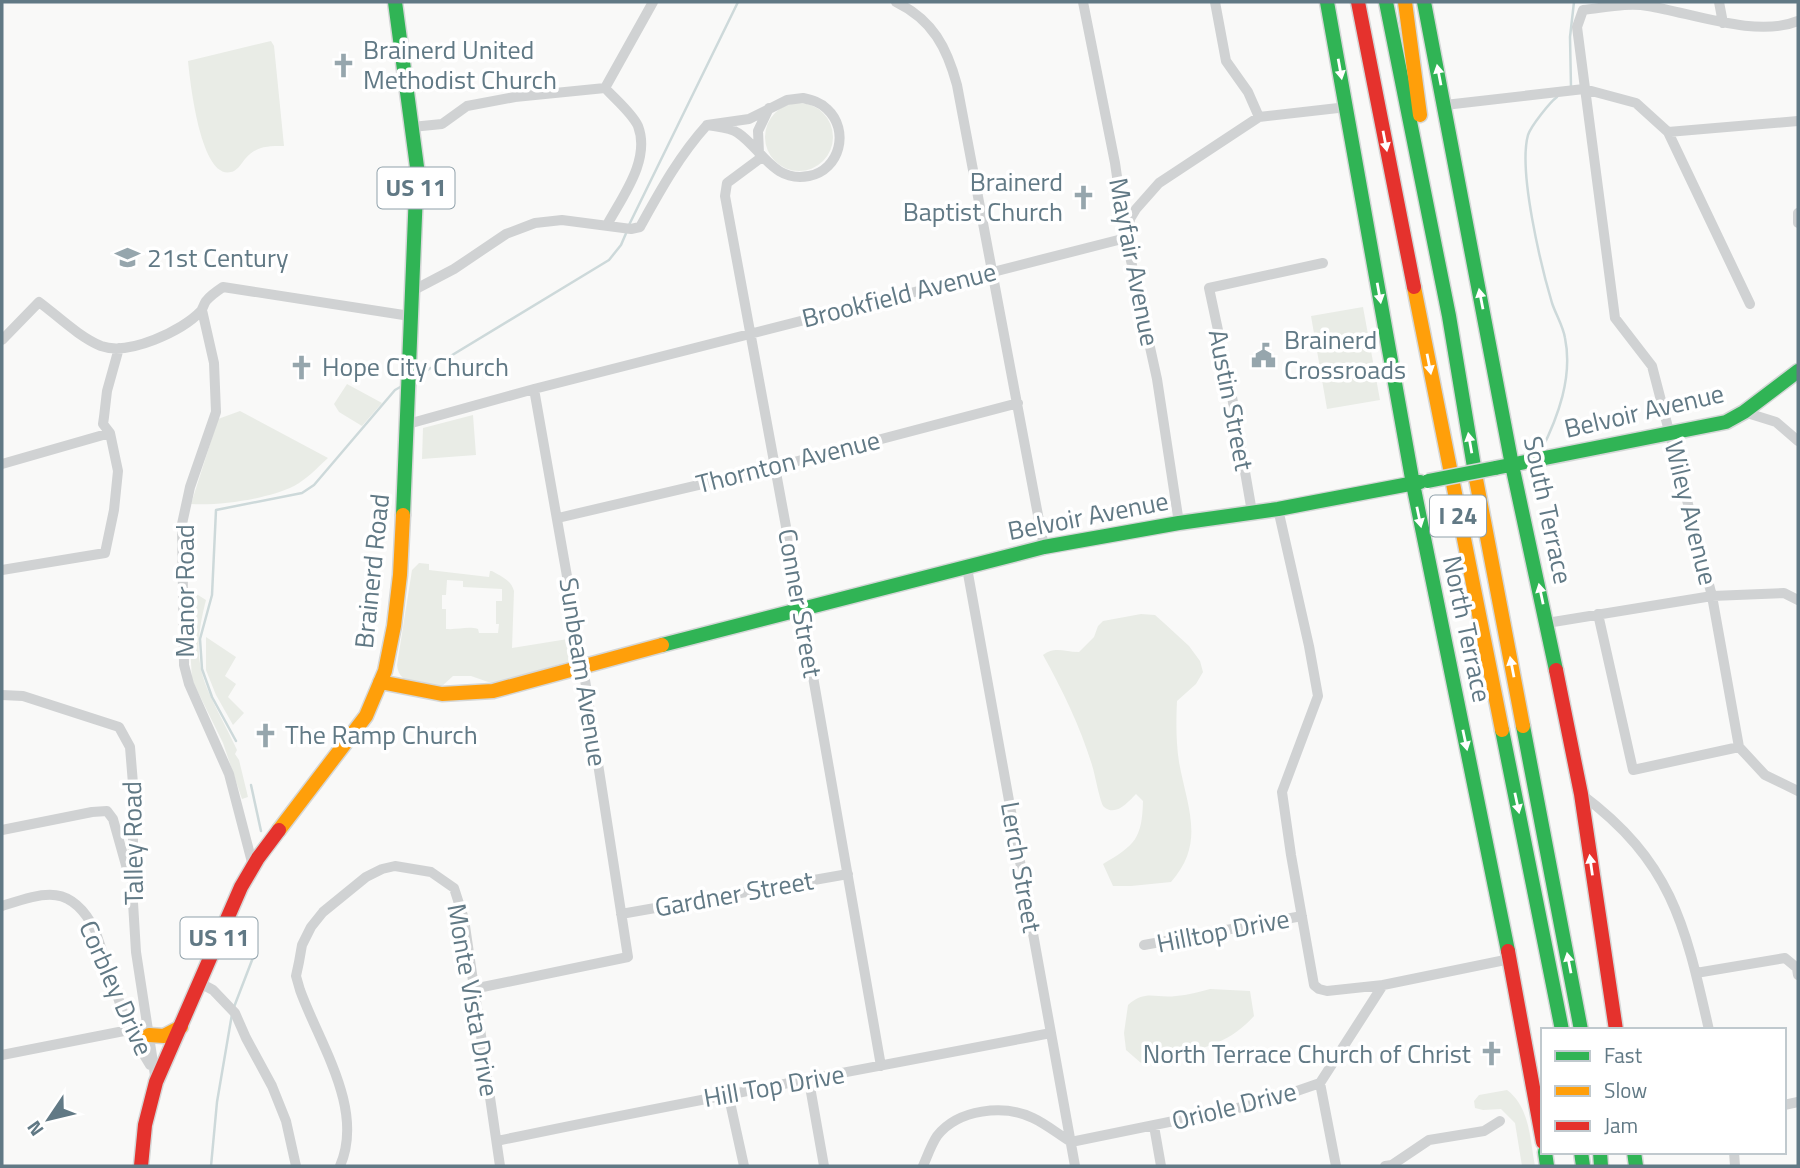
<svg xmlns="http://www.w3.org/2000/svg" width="1800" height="1168" font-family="'Titillium Web',sans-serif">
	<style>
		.green { fill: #e9ece6; fill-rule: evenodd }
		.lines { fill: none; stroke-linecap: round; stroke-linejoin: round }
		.stream { stroke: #cdd9da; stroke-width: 2.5 }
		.fast-casing { stroke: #d5d7d7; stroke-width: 17 }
		.slow-casing { stroke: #d5d7d7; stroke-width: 17 }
		.jam-casing { stroke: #d5d7d7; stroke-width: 17 }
		.street { stroke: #d0d2d3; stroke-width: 10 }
		.fast { stroke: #30b455; stroke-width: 14 }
		.slow { stroke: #ff9f0a; stroke-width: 14 }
		.jam { stroke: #e5322d; stroke-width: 14 }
		.fast-bridge-casing { stroke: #d5d7d7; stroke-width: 17; stroke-linecap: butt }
		.fast-bridge { stroke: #30b455; stroke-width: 14 }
		.oneway { fill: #fff }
		.labels { text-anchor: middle; stroke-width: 7; stroke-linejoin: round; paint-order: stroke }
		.shield { fill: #fff; stroke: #90a1aa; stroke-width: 2 }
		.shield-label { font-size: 24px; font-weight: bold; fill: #617985 }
		.poi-label { font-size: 26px; fill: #617985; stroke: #fff; text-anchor: start }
		.street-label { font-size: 26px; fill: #617985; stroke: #fff }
	</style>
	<rect width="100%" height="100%" fill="#f9f9f8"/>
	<path class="green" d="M271,41L274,46L284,146C266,146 257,146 245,159C242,163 238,169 234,171C201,186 190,80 188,61Z
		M765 137a34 34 0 1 1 68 0a34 34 0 1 1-68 0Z
		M1363,307L1380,400L1327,409L1311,316Z
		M347,384L382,403L362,426L339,412L334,404Z
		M240,411L328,458C317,468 307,479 294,486C268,499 219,506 191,504L218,419Z
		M473,415L476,455L422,459L423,428Z
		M419,563L429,564V570L489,577L490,571H492C502,577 511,580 514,591L512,648L574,638L578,652L576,659L494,684L471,676H453L441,687C424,684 399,687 397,665L412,570ZM447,580L463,581V587L502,589V601H496V624H499L498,633H479L478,629C467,626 458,630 446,629V609H442V595H446Z
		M190,590L206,600C187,672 208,687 237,750L235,754L239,760L248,797L242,799L223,743L192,680L189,628Z
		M1141,614L1155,615L1164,623L1189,646L1200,661L1203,672L1196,684L1177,701C1176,721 1176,742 1179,762C1187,807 1206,843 1171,882L1131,886H1113L1103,864C1135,845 1142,839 1143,801L1136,794C1128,802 1116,817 1104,807C1100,803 1095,774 1092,765C1080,726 1063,691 1043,655C1055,646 1064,652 1079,652L1094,637L1098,626L1103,621Z
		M206,637L236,657L225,676L236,684L228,697L244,713L233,725L216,695L206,670Z
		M1210,989L1250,991L1254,1016C1232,1041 1205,1049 1174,1055C1162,1058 1153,1062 1141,1063L1126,1050L1124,1033L1128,1005C1146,989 1156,999 1176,996C1188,995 1199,992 1210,989Z
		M1507,1090C1530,1107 1530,1140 1535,1166H1522L1515,1123L1501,1109L1483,1110L1475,1108L1474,1101L1479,1095Z"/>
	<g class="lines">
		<path class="stream" d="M1571,87L1570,37L1574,2
			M629,225L738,2
			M416,377L609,260L621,245L627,231
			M1541,451C1558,417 1573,377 1565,338C1563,326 1556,315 1552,303C1541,266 1518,171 1528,135C1531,126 1550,102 1557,97
			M236,741L212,697L202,669L200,639L212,595L216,510L302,493L314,485L395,390L402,386
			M251,785L261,831
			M234,1007L254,955
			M211,1166L217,1102L232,1014"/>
		<defs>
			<path id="fast" d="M395,2L417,167L403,515
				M1327,2L1413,484L1508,951
				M1386,2L1449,316L1476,479
				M1424,2L1512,465L1556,670
				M1495,468L1726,422L1744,412L1798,371
				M662,645L1044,547L1179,523L1278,509L1420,482
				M1523,726L1581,1030
				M1502,730L1562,1030
				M1545,1152L1547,1166
				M1581,1152L1583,1166
				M1600,1152L1601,1166
				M1634,1152L1636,1166"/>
			<path id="slow" d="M1405,2L1420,115
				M1414,287L1502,730
				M1476,479L1523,726
				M380,682L442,694L493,691L662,645
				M279,830L366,716L385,671L394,626L400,575L403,515
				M149,1035L164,1036L181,1027"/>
			<path id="jam" d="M1358,2L1414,287
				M1556,670L1581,794L1616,1030
				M1508,951L1543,1142
				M141,1166L145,1125L156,1082L241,887L258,858L279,830"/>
		</defs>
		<use href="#fast" class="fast-casing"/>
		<use href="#slow" class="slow-casing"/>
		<use href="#jam" class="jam-casing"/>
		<path class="street" d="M896,2C933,20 947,48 957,85L1044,547
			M1083,2L1115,163L1126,238L1157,379L1179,523
			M1215,2L1226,61L1248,92L1259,117
			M1719,2L1723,23
			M1798,21C1756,38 1692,13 1648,6C1628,2 1603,8 1583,10L1577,27L1615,318L1652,366L1712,596L1739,747L1765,775L1798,791
			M605,88C615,99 632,113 638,126C651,160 622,197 607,225
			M803,98C812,100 820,102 827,109C850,130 840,170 809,176C773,183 762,149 738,133C730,127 717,127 707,125L749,119L787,100Z
			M1445,105L1584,89L1636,103L1668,132L1798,121
			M412,127L442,124L467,106L515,97L605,88L653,2
			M1668,132L1750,304
			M759,153L758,131L769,108
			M762,157L727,183L725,196L801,608L881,1066
			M1798,213V223
			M1128,230L1130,219L1136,209L1159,183L1259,117L1347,107
			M412,291L454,269L506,234L535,223L562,220L631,229L640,227C660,191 679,156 707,125
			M202,310L214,363L216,412L190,487L182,524L184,665L189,684L229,774L253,866
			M2,340L39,302C58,316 79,337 101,346C129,356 182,331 201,311C203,308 204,304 206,301C210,296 217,291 223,287L410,316
			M1744,412L1776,422L1798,441
			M408,424L534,389L1126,238
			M2,464L110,433
			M1278,509L1309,646L1318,696L1282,792L1291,855L1314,985L1319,989L1327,991L1383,985
			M1252,512L1231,391L1209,288L1323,263
			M558,518L775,467L1018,403
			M967,568L1075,1166
			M2,570L105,553L114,510L118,471L110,433L103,424L104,417L107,391L119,348
			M1598,614L1633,770L1739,747
			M1547,623L1712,596L1784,593L1798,600
			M2,695L23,696L119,727L130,747L134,796L132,886L136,952L156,1082
			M1581,794C1672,862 1685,924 1709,1030
			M2,830L92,812L107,811L113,819L129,876
			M2,906C45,892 71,883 95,930L129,1030L150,1065
			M621,914L848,874
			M1144,945L1302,916
			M1696,973L1785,958L1797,968L1798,975
			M200,983L213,990L235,1013L246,1038L272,1086L286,1121L296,1166
			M473,989L628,957L583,667L534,389
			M2,1055L129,1030
			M809,1081L824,1166
			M1320,1083L1336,1166
			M728,1093L744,1166
			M1784,1105L1798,1102
			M1154,1126L1161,1166
			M497,1141C681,1102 866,1069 1051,1033
			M1734,1152L1735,1166
			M340,1166C365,1109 319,1043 300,990L296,976L299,962L302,945L311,927L323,912L366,877L382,869L395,866L431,872L454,888L464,919L500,1166
			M923,1166C927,1157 931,1145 937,1136C958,1109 1004,1104 1033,1118C1046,1124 1058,1134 1071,1142L1262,1103L1320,1083L1383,985L1510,959
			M1385,1166L1392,1165L1429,1140L1484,1131L1500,1121"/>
		<use href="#fast" class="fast"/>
		<use href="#slow" class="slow"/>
		<use href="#jam" class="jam"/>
		<defs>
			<path id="fast-bridge" d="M1428,481L1495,468"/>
		</defs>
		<use href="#fast-bridge" class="fast-bridge-casing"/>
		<use href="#fast-bridge" class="fast-bridge"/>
	</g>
	<defs><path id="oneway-solid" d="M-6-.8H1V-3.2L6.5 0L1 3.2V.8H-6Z" transform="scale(1.75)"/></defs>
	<g class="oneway">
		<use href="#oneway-solid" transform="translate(1340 69) rotate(80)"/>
		<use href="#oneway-solid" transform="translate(1439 75) rotate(-101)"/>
		<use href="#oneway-solid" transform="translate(1385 141) rotate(79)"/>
		<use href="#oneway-solid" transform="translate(1379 293) rotate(80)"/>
		<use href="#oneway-solid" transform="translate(1481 299) rotate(-101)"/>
		<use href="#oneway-solid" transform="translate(1429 364) rotate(79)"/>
		<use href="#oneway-solid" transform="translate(1470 443) rotate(-100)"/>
		<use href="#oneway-solid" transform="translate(1419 517) rotate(78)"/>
		<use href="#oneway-solid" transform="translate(1541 594) rotate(-102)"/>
		<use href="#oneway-solid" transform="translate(1512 667) rotate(-101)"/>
		<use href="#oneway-solid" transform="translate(1465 740) rotate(78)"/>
		<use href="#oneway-solid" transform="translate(1517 803) rotate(78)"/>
		<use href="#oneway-solid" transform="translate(1591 865) rotate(-98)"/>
		<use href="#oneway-solid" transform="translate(1569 963) rotate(-101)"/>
	</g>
	<defs>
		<symbol id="church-bare" viewBox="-9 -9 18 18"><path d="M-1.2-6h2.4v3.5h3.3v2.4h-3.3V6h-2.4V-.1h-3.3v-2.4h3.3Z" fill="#96a6ad" stroke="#fff" stroke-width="2.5" paint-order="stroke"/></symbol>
		<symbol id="school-bare" viewBox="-9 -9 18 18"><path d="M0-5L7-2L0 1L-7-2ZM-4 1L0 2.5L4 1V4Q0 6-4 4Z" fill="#96a6ad" stroke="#fff" stroke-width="2.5" paint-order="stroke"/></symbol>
		<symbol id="civic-bare" viewBox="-9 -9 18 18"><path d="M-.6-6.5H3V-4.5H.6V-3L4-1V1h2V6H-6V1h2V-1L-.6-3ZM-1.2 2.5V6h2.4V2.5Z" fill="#96a6ad" stroke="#fff" stroke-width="2.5" paint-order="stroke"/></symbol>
	</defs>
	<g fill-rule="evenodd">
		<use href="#church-bare" x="326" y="48" width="35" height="35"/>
		<use href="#church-bare" x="1066" y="180" width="35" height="35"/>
		<use href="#school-bare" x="110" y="240" width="35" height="35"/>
		<use href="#civic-bare" x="1246" y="338" width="35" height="35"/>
		<use href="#church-bare" x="284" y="350" width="35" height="35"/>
		<use href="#church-bare" x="248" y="718" width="35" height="35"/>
		<use href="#church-bare" x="1474" y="1036" width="35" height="35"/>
	</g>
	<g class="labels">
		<g class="shield">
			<rect x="377.5" y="167.5" width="77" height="41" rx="5"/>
			<rect x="1430" y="495.5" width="56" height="41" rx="5"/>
			<rect x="180.5" y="917.5" width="77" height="41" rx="5"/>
		</g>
		<g class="shield-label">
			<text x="416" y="196">US 11</text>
			<text x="1458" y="524">I 24</text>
			<text x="219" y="946">US 11</text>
		</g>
		<g class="poi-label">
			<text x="363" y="59">Brainerd United<tspan x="363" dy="30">Methodist Church</tspan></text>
			<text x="1063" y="191" text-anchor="end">Brainerd<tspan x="1063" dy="30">Baptist Church</tspan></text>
			<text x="147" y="267">21st Century</text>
			<text x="1284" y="349">Brainerd<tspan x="1284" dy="30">Crossroads</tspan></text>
			<text x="322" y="376">Hope City Church</text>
			<text x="285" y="744">The Ramp Church</text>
			<text x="1471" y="1063" text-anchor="end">North Terrace Church of Christ</text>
		</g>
		<g class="street-label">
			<text transform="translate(1134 262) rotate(79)" y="9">Mayfair Avenue</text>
			<text transform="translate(899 295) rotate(-14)" y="9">Brookfield Avenue</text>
			<text transform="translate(1231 400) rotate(79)" y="9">Austin Street</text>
			<text transform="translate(1644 411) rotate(-13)" y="9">Belvoir Avenue</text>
			<text transform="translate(788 462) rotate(-14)" y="9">Thornton Avenue</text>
			<text transform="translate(1548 510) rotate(78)" y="9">South Terrace</text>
			<text transform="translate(1691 513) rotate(76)" y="9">Wiley Avenue</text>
			<text transform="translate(1088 516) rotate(-11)" y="9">Belvoir Avenue</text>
			<text transform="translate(372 571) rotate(-84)" y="9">Brainerd Road</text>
			<text transform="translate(185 591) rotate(-90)" y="9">Manor Road</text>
			<text transform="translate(800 603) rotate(80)" y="9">Conner Street</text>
			<text transform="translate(1467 629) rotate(78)" y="9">North Terrace</text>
			<text transform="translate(583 672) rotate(81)" y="9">Sunbeam Avenue</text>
			<text transform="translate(133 843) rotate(-91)" y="9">Talley Road</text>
			<text transform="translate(1021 867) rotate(80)" y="9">Lerch Street</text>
			<text transform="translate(734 894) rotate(-10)" y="9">Gardner Street</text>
			<text transform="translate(1223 931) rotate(-11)" y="9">Hilltop Drive</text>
			<text transform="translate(116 988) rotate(66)" y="9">Corbley Drive</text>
			<text transform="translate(473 1000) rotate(80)" y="9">Monte Vista Drive</text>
			<text transform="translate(774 1086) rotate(-10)" y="9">Hill Top Drive</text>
			<text transform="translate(1234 1106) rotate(-14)" y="9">Oriole Drive</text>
		</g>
	</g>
	<rect width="1800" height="1168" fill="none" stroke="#617985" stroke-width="7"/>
	<rect x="1541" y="1028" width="245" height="126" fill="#ffffff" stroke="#c0c9ce" stroke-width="2"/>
	<rect x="1555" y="1051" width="35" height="10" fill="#30b455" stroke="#c0c9ce" stroke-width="2"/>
	<text x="1604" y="1063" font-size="21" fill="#617985">Fast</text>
	<rect x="1555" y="1086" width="35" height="10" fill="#ff9f0a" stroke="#c0c9ce" stroke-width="2"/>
	<text x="1604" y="1098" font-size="21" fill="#617985">Slow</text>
	<rect x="1555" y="1121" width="35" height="10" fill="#e5322d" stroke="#c0c9ce" stroke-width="2"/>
	<text x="1604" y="1133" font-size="21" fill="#617985">Jam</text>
	<g transform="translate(49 1119) rotate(235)" stroke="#ffffff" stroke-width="5" paint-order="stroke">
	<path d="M0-5L12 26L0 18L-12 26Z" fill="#617985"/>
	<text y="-10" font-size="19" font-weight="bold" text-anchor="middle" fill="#617985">N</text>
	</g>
</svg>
